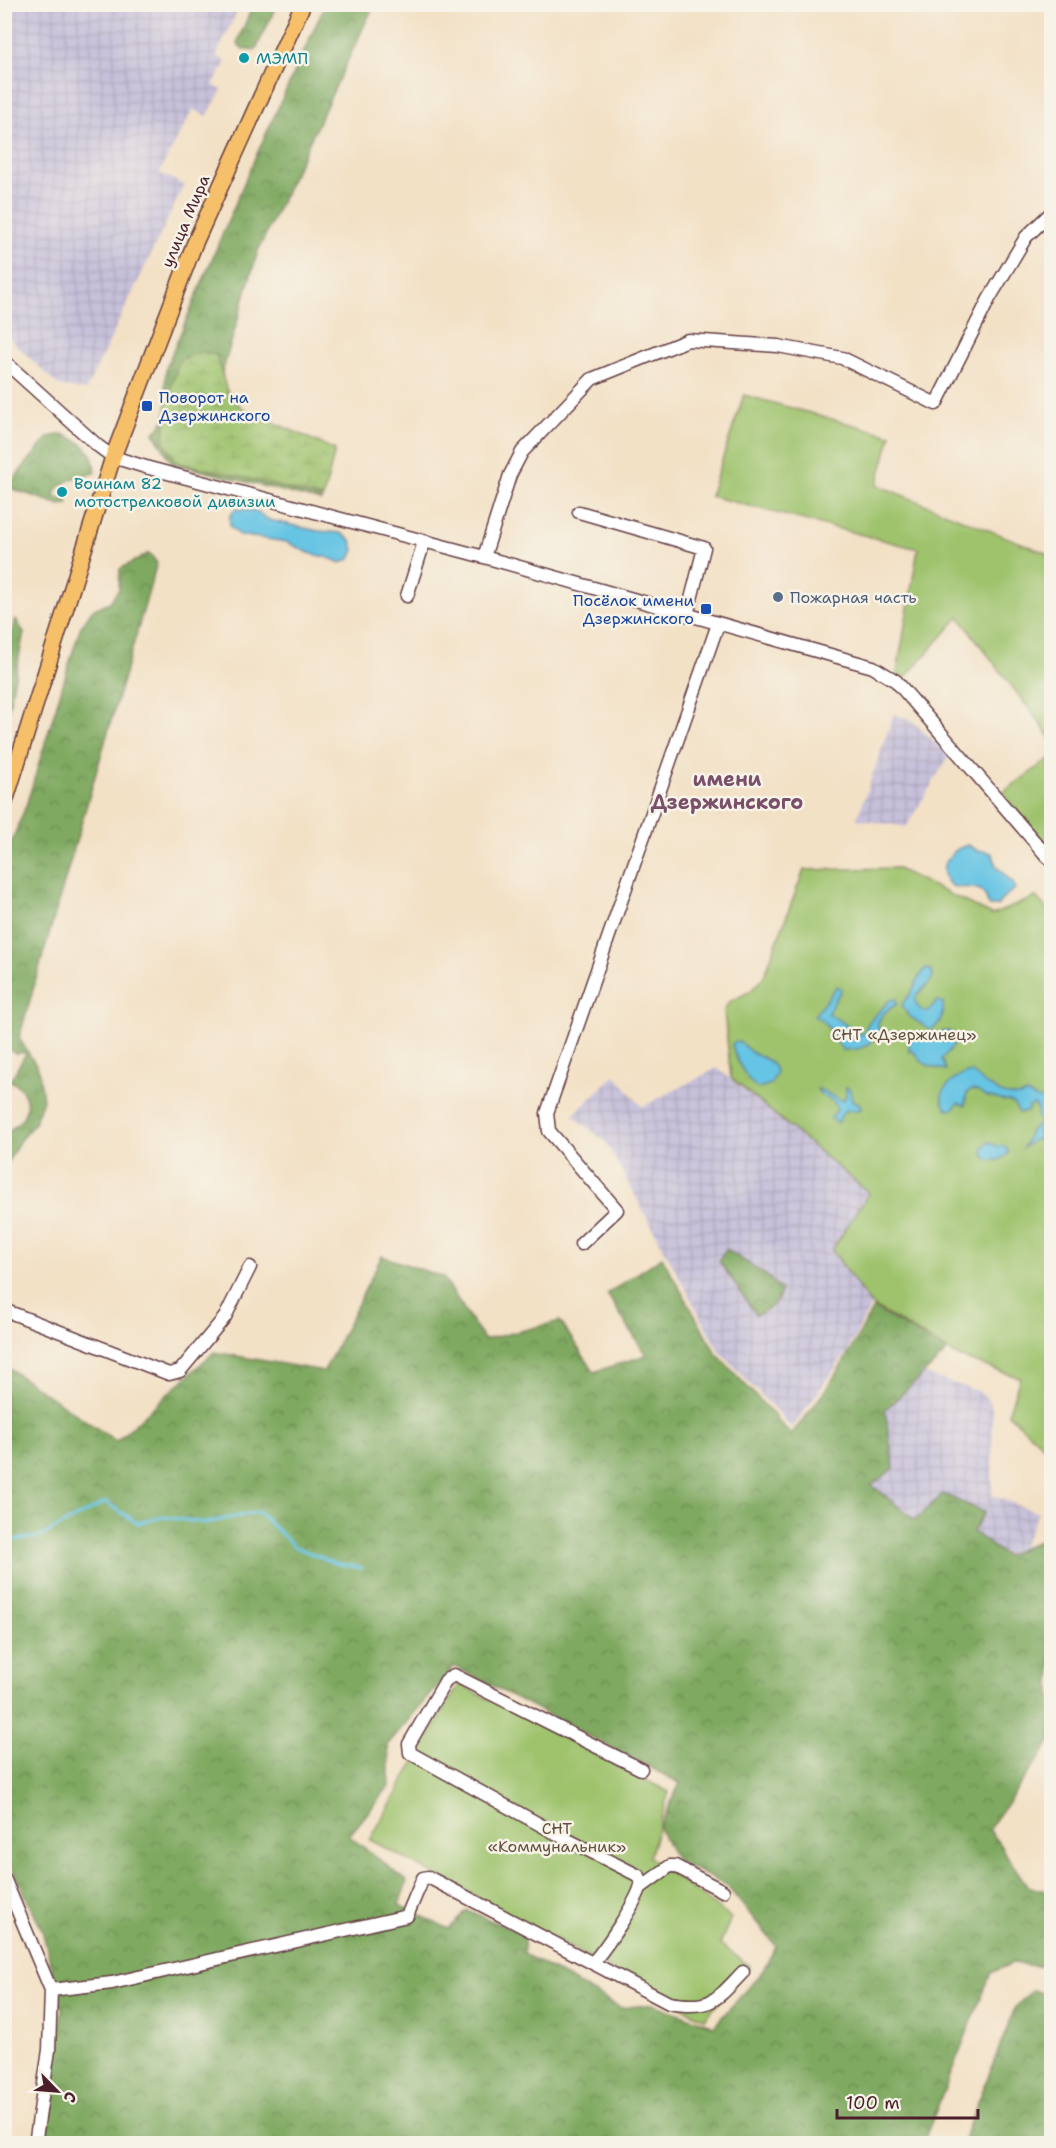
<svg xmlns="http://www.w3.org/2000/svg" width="1056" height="2148" font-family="'Shantell Sans',sans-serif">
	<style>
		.industrial { fill: url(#industrial-grid) }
		.forest { fill: url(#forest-crowns); stroke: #646446; stroke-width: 1.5; fill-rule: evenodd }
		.wetland { fill: url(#wetland-marsh); stroke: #74714c; stroke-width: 1.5 }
		.garden { fill: #9fc36d; stroke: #74714c; stroke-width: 1.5 }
		.water { fill: #66c4e4; stroke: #587288; stroke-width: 1.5 }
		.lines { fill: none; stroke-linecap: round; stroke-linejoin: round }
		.stream { stroke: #66c4e4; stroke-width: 3 }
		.minor-casing { stroke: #633c42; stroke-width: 15 }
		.major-casing { stroke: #633c42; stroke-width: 18 }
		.minor { stroke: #fff; stroke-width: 12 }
		.major { stroke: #f6c06b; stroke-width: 15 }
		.culture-dot { fill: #0f9aa8; stroke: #f7f3e8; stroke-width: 2 }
		.transit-dot { fill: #1a4fb4; stroke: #f7f3e8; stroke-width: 2 }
		.service-dot { fill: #5c6f8a; stroke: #f7f3e8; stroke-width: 2 }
		.labels { text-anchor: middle; stroke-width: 5; stroke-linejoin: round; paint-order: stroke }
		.culture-label { font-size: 16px; fill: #0d838f; stroke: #f7f3e8; text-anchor: start }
		.street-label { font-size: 16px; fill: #4a1f2b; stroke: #f7f3e8 }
		.transit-label { font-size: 16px; fill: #164399; stroke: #f7f3e8; text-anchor: start }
		.service-label { font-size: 16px; fill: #4e5e75; stroke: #f7f3e8; text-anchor: start }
		.park-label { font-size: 16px; fill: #64503f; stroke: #f7f3e8 }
		.quarter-label { font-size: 20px; font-weight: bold; fill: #7a4f69; stroke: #f7f3e8 }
	</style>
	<defs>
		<pattern id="industrial-grid" width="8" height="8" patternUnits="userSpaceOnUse" patternTransform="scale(1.5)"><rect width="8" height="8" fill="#c6c0da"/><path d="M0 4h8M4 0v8" fill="none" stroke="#aca5bb"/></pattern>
		<pattern id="forest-crowns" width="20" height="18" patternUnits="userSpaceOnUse" patternTransform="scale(1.5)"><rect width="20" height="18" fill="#7fa960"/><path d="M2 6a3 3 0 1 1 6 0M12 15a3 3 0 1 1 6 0" fill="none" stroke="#6a894f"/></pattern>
		<pattern id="wetland-marsh" width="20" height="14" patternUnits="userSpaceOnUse" patternTransform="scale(1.5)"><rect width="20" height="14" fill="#9fc36d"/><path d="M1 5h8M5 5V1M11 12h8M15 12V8" fill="none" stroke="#8aa75f"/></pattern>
	</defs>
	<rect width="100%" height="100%" fill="#f7f3e8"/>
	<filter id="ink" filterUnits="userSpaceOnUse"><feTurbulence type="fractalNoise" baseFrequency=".0167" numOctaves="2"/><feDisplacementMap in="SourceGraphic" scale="12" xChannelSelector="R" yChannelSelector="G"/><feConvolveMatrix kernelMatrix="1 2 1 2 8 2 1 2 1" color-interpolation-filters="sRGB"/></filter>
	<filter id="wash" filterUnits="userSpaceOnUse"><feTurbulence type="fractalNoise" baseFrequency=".008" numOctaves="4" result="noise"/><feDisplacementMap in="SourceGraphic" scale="24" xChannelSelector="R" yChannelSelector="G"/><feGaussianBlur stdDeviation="1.35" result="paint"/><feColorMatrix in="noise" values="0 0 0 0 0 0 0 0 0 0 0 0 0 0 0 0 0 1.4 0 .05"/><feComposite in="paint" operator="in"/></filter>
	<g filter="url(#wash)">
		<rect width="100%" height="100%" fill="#f3e1c6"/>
		<path class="industrial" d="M4,5H240L216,56L226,62L213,85L222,90L207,116L193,109L159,173L184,185L86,390L59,386L5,334Z
			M894,714L911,720L949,756L906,827L857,819Z
			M717,1068L869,1193L832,1250L871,1305L847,1352L792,1428L719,1351L606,1142L573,1115L615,1075L642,1107Z
			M901,1366L977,1391L985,1396L990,1404L993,1411L992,1495L1038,1513L1017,1558L858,1499Z"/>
		<path class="forest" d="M253,5H277L255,51L243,49L237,43Z
			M325,5H374L258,251L222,373L228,405L335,450L321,501L172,463L154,433L171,412L165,388L166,368L250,169Z
			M62,434C82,442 95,449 95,473C78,477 61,479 53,496L66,499L68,504L60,505L15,490L8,486L48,437Z
			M149,553L157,563L19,1038L39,1070L43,1100L34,1124L20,1140L5,1167V1135C10,1129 19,1124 23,1117C31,1104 24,1086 10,1081L25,1055L24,1052L16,1054L5,1048V858L26,806L80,628L92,610L110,602L119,589L120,569Z
			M16,619L24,633L5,725V648Z
			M726,1249L766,1275L781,1290C780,1303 767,1310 756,1315L719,1261Z
			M382,1256L443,1277L484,1340L560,1321L594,1372L646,1355L607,1294L662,1257L716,1353L791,1434C825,1396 850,1354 873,1308L948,1351L885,1410L894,1468L872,1485L915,1520L943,1494L984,1512L973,1532L1006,1556L1051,1535V1741L989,1829L1028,1887L1051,1892V1968L1012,1963L991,1973L923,2143H45L62,2009L42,1930L5,1854V1366L116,1441L214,1352L324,1371ZM454,1666L680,1783L659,1828L676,1860L727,1886L776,1946L762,1972L714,2026L653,2004L621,2008L524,1954V1935L467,1910L449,1929L399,1905L407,1881L349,1836L390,1785L388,1744Z
			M1032,1990L1051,1995V2143H962L1015,2008Z"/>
		<path class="wetland" d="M201,351L216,355L227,391L242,408L335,450L323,498L234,475L178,463L164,442L167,398L180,360Z"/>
		<path class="garden" d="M744,395L891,435L877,485L1051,555V738L959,617L904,679L897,673L918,549L710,496Z
			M1051,758V851L1002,793Z
			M896,868L992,915L1036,897L1051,913V1453L1008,1414L1020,1378L959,1357L871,1305L832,1250L869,1193L731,1078L724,1011L729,1002L751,991L764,976L804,870Z
			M459,1684L669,1792L649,1857L731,1918L720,1944L750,1966L704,2019L370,1840Z"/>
		<path class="water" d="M235,509L256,511L269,520L318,531L341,533L351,540L354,550L350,559L341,563L329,558L309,553L287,542L239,535L230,526V516Z
			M968,845L978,851H986L993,854L996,866L1014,884L1015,889L1004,897L997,906H988C987,899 986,894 980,890C966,882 951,897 944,874C943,869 943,865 946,861C952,852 958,847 968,845Z
			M929,969L932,972L933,977C926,991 903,997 924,1012L928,1011L937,1001L943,1002C944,1014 941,1025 930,1030L909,1016L902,1006C904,999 908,998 911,993C916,985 918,977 924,970Z
			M837,986L841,988V990L828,1013L860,1034H863L869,1022L890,1000L896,999L897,1004C888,1009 876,1018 878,1029L886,1033L885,1036L879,1033C868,1047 861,1050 843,1050C833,1039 829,1021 814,1016Z
			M948,1031L954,1034C959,1046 947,1051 942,1059L946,1070C939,1069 927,1066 921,1061C917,1056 917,1053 911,1050L909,1052V1039L926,1033L935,1034Z
			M736,1041C744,1043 745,1048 751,1052C761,1058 774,1059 776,1073L771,1084L759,1088C749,1086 733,1054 732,1044Z
			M971,1072C988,1086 1006,1102 1027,1094L1037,1099L1048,1100C1056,1111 1050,1124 1046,1135L1044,1134L1045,1126L1042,1125L1038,1131L1039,1140H1033L1023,1148L1030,1131L1040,1123L1037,1116L1038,1110L1035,1105L1030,1106L1027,1112L1019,1113L1013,1103L985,1096L977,1091L971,1090L967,1093L965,1105L958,1103L953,1109L948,1110C931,1093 955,1076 971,1072Z
			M846,1087L850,1089L852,1100L860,1104L861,1109C848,1114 845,1103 839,1122L837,1123L831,1118L837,1110C836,1097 821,1099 817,1089C827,1090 833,1100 844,1100L846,1096Z
			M989,1142L997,1146H1005L1008,1150V1154L999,1160H988C983,1156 982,1152 984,1145Z"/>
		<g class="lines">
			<path class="stream" d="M4,1541L39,1537L106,1502L137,1523L164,1517L206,1523L258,1512L295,1547L335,1563L362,1568"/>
		</g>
	</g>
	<g filter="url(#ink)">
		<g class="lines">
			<defs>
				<path id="minor" d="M4,361L98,446L113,457L149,468L484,557L873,667L896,681L1052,862
					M579,512L704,548L687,615
					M484,557L510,475L522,452L592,379L688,340L778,346L842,358L936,404L989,299L1026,237L1052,212
					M407,596L424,542
					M581,1244L617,1210L549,1131L547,1113L718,624
					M4,1310L169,1374L180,1371L225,1317L250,1267
					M4,1878L51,1990L49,2050L35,2144
					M640,1888L670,1866H675L723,1891
					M592,1963C604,1951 638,1900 641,1885C642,1881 641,1881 639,1876L566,1839L410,1753L409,1744L446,1680L454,1675L641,1769
					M51,1990L112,1983L407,1916L423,1878L428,1877L669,2003C711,2010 715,2001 743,1972"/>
				<path id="major" d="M4,805L113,457L194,245L303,4"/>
			</defs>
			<use href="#minor" class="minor-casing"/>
			<use href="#major" class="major-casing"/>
			<use href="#minor" class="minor"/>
			<use href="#major" class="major"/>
		</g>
	</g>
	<g class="culture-dot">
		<circle cx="244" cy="58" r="6"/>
		<circle cx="62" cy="492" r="6"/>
	</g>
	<g class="transit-dot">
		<rect x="141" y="400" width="12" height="12" rx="3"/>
		<rect x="700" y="603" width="12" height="12" rx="3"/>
	</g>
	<circle class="service-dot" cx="778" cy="597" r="6"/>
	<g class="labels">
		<g class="culture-label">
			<text x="256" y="64">МЭМП</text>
			<text x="74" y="489">Воинам 82<tspan x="74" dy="18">мотострелковой дивизии</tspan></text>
		</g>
		<g class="street-label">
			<text transform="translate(185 221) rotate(-67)" y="6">улица Мира</text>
		</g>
		<g class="transit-label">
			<text x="159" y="403">Поворот на<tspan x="159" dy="18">Дзержинского</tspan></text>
			<text x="694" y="606" text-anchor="end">Посёлок имени<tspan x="694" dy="18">Дзержинского</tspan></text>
		</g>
		<g class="service-label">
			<text x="790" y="603">Пожарная часть</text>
		</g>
		<g class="park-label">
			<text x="904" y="1040">СНТ «Дзержинец»</text>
			<text x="557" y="1834">СНТ<tspan x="557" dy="18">«Коммунальник»</tspan></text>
		</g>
		<g class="quarter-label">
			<text x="727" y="786">имени<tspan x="727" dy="23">Дзержинского</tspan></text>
		</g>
	</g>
	<rect width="1056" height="2148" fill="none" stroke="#f7f3e8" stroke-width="24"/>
	<g transform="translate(57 2091) rotate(115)" stroke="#f7f3e8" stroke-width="4.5" paint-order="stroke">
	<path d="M0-4.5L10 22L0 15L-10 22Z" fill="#4a1f2b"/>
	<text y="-9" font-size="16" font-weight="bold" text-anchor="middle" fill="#4a1f2b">С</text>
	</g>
	<path d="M837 2109v9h141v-9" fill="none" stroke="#4a1f2b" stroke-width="3"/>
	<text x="846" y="2109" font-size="18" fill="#4a1f2b" stroke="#f7f3e8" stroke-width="4.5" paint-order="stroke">100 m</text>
</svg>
